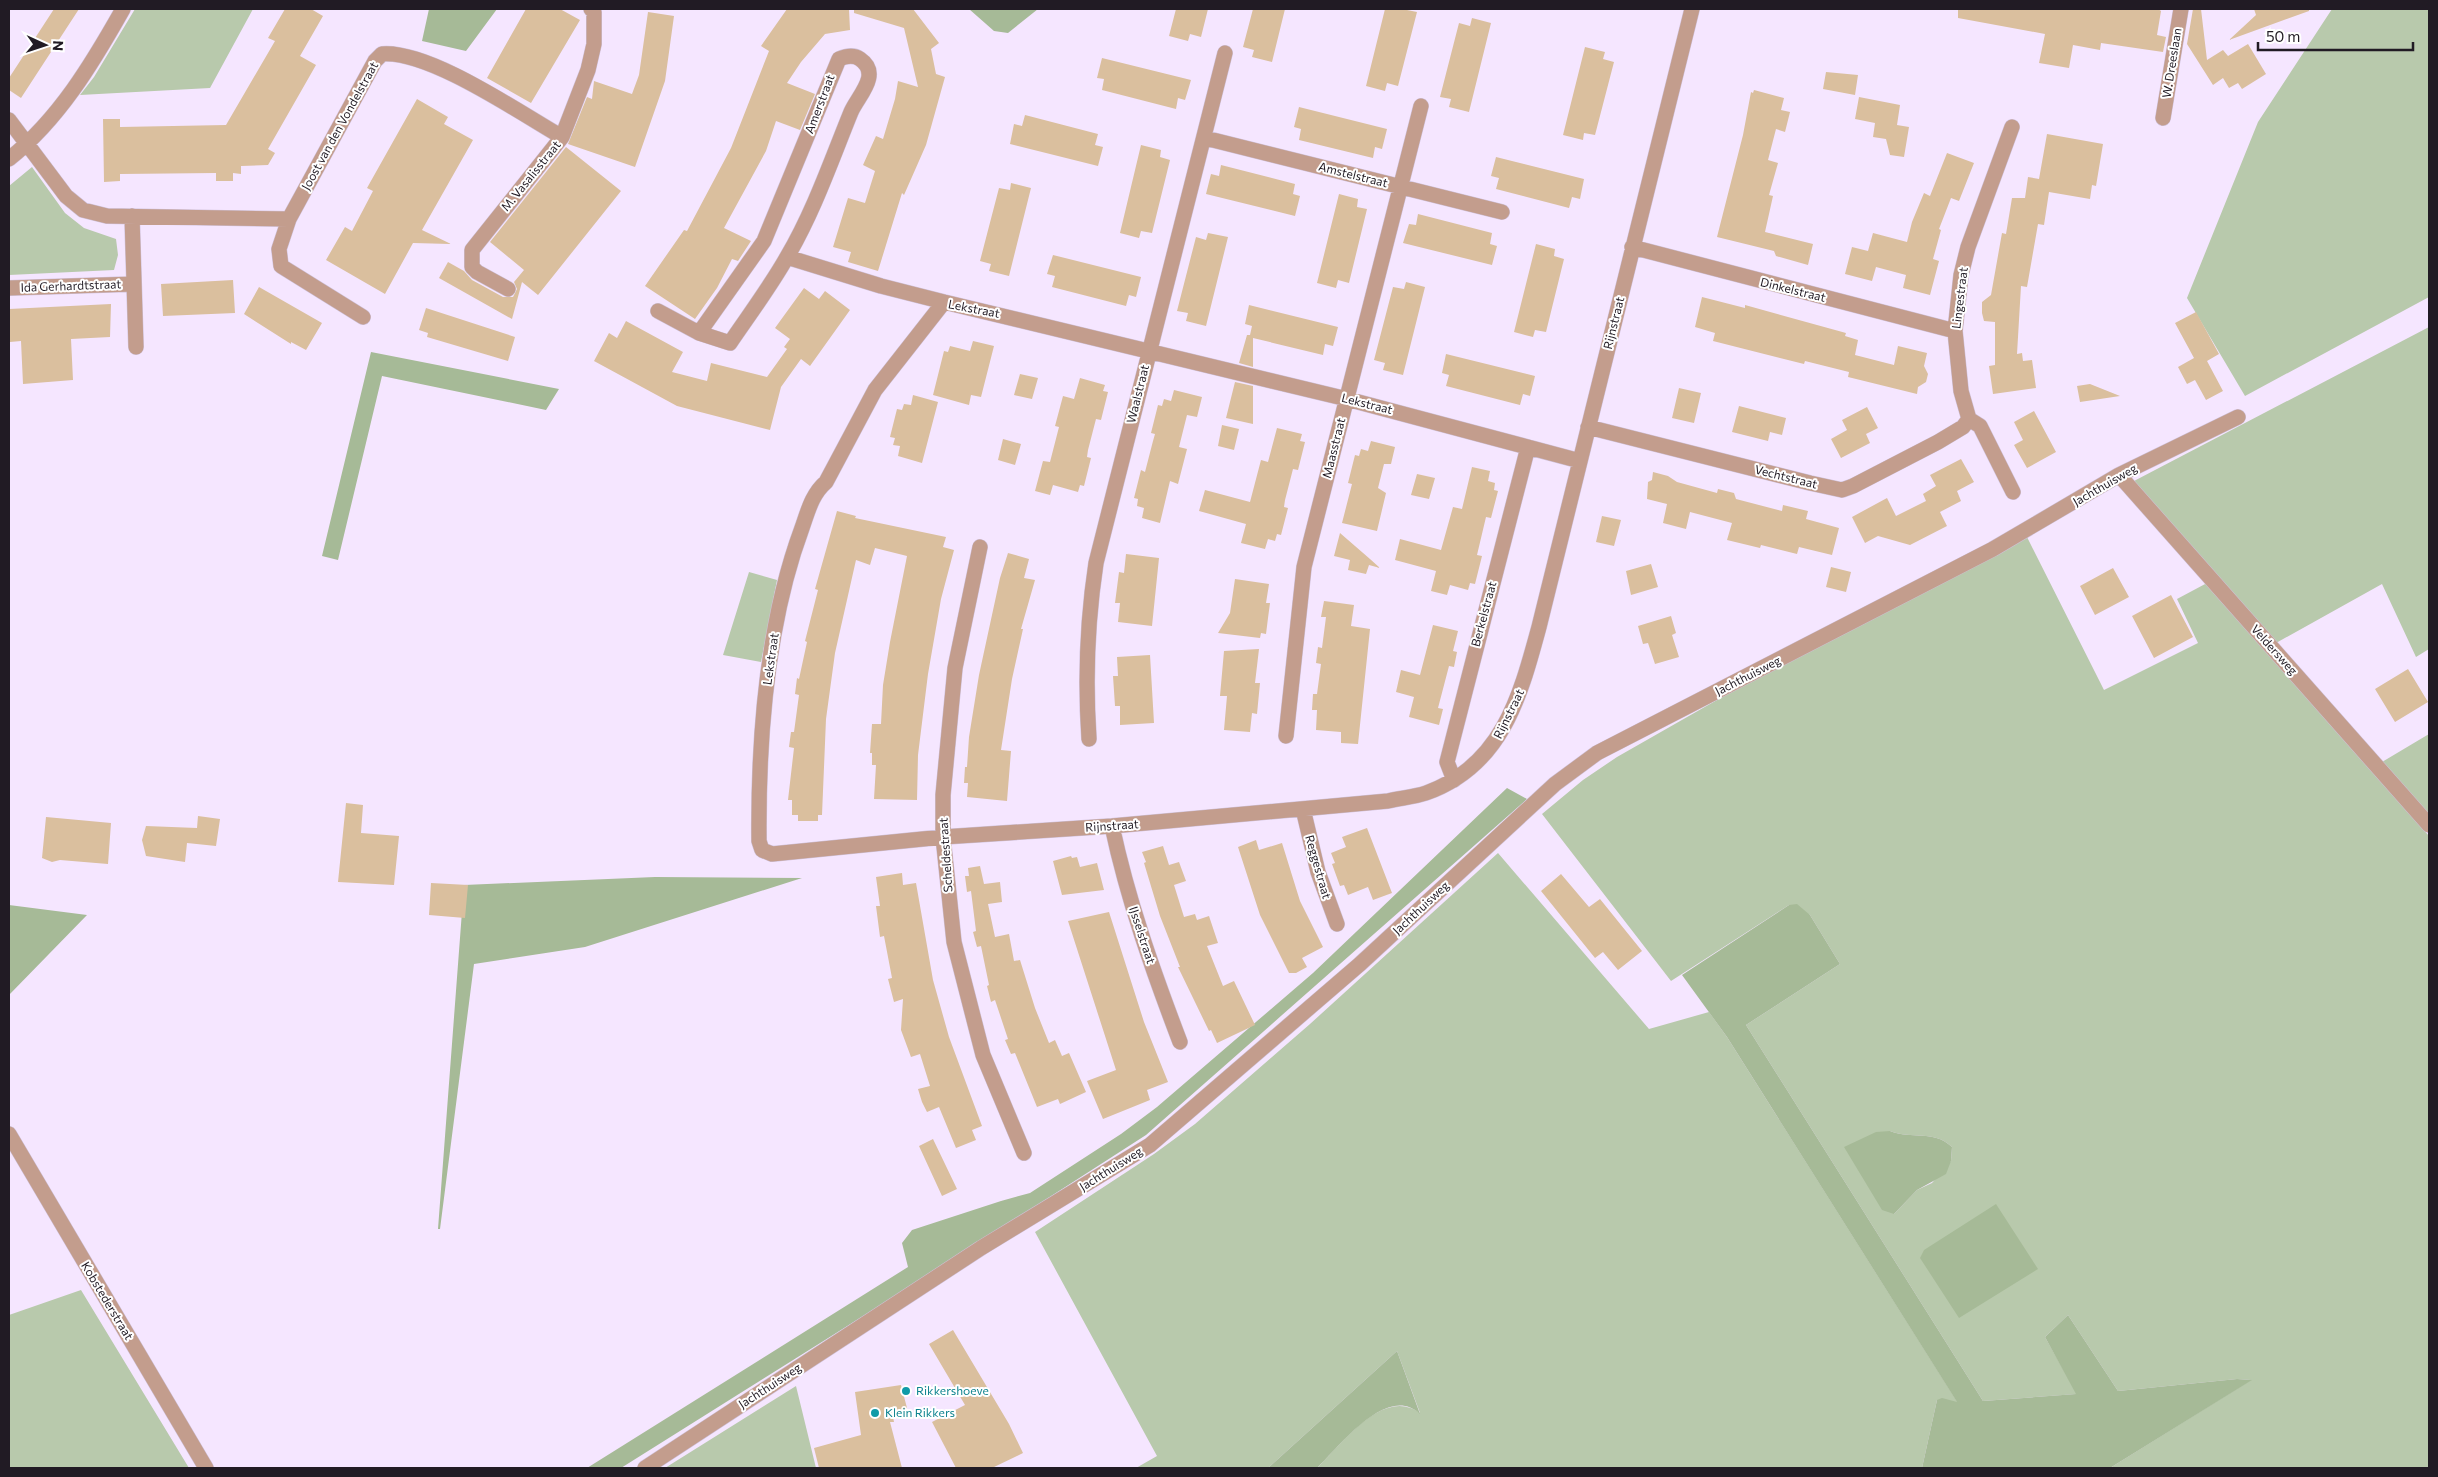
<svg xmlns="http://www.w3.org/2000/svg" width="2438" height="1477" font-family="Commissioner,sans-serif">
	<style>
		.green { fill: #b8c9ac; fill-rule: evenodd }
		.forest { fill: #a6ba97 }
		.building { fill: #dabf9e }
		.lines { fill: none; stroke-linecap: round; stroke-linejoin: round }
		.minor-casing { stroke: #cfc1d8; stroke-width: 16 }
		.minor { stroke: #c39d8d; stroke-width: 15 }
		.culture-dot { fill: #0f9aa8; stroke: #fff; stroke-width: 2 }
		.labels { text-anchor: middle; stroke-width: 4; stroke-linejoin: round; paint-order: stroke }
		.street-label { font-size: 12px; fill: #211b24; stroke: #fff }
		.culture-label { font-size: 12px; fill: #0d838f; stroke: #fff; text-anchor: start }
	</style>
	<rect width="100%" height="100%" fill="#f5e6ff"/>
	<path class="green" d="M135,9H253L210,88L80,95L94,77Z
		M2332,9H2429V297L2245,396L2187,298L2258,122Z
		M32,167L65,213L84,228L116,239L118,255L114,270L9,275V186Z
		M2429,327V649L2416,657L2382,584L2276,643L2134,481Z
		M2027,537L2104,690L2198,643L2177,599L2207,583L2429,836V1468H2110L2251,1380L2237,1379L2118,1391L2068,1315L2045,1337L2077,1394L1983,1401L1746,1025L1840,964L1810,915L1789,905L1671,981L1542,814L1583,780L1617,757L1724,696ZM1890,1131C1912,1140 1933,1129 1952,1147L1951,1161L1932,1183L1917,1190L1894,1214Z
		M749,572L777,580L761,662L723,655Z
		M2429,734V815L2382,762Z
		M1498,853L1649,1029L1709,1012L1727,1037L1958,1403L1937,1400L1922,1468H1317C1341,1445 1383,1386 1420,1413L1397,1351L1268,1468H1136L1157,1456L1035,1232L1154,1154L1195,1124L1310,1024Z
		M81,1290L189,1468H9V1315Z
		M796,1386L816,1468H665Z"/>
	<path class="forest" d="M429,9H497L466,51L422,41Z
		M969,9H1038L1008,33L994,31Z
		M371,352L559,389L546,410L382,376L338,560L322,556Z
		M1507,788L1527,799L1146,1135L916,1283L621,1468H587L908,1267L902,1243L912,1230L1001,1201L1030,1193L1121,1134L1157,1107L1313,973Z
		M655,877L802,878L585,947L474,964L440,1229H438L464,885Z
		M1797,904L1810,915L1840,964L1746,1025L1983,1401L2076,1394L2045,1337L2068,1315L2118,1391L2237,1379L2252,1380L2110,1468H1922L1937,1400L1942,1398L1957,1402L1727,1037L1682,975L1789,905Z
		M9,905L87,915L9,995Z
		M1890,1131C1912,1140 1933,1129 1952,1147L1951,1161L1946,1174L1917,1190L1894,1214L1882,1210L1844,1147L1876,1132Z
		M1996,1204L2038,1269L1959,1318L1920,1258L1924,1250Z
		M1397,1351L1420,1414C1387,1383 1340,1446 1317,1468H1268Z"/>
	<path class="building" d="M54,9H79L21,98L9,90V78Z
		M285,9H311L323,16L300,56L316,65L268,149L275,153L268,165L241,166V174L233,173V181H216V173L120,174V181L104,182L103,119H120V127L226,125L275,41L268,38Z
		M526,9H560L580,20L531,103L487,78Z
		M787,9H849L850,30L825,34L801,62L787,83L815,94L800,130L776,121L766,151L724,228L751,241L738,261L732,259L717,288L695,319L645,286L684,230L687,231L731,148L769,51L761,46Z
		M854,9H913L939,43L931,49L936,74L945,77L926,145L904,195L902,193L878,271L848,262L851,252L833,247L848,198L865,203L875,171L863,165L876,136L883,139L895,99L898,81L918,87L904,28L854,13Z
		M1176,9H1208L1201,37L1190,34L1188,41L1169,36Z
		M1253,9H1285L1272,62L1252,57L1254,50L1243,47Z
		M1385,9H1402L1417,12L1398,86L1387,83L1385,91L1366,86Z
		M1958,9H2158L2161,11L2157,35L2166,37L2163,52L2101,43L2100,50L2073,45L2069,68L2039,63L2045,34L1958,18Z
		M2193,9H2201L2207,60L2223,50L2228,56L2248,44L2266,74L2242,89L2238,83L2229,88L2223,78L2213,85L2187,44Z
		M2254,9H2309V11L2229,40L2256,15Z
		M648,12L674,16L665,81L635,167L568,144L587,97L592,99L594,81L632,94L639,75Z
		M1472,18L1491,23L1469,112L1449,107L1451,99L1440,97L1459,23L1470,26Z
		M1585,47L1605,52L1603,59L1614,62L1595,135L1584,133L1583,140L1563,135Z
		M1102,58L1191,80L1185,100L1178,98L1176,109L1102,90L1104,79L1097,78Z
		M1826,72L1858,75L1855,95L1823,89Z
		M1754,90L1784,98L1781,110L1790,112L1785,132L1776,129L1768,160L1778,163L1769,195L1773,196L1765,232L1813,244L1808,265L1776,256L1774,251L1717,237L1743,135L1751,92L1753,93Z
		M1859,97L1900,105L1897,125L1909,127L1904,157L1890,155L1886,139L1873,137L1875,123L1855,119Z
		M417,99L448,117L444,124L473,140L422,230L451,244L413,243L385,294L326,260L345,227L352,231L373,191L367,188Z
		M1299,107L1387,129L1382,149L1375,147L1373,158L1299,140L1301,129L1294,127Z
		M1025,115L1098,134L1095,145L1103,147L1098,166L1010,144L1014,124L1022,126Z
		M2047,134L2103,144L2096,186L2092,185L2090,199L2049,192L2044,225L2038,224L2027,287L2021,286L2017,354L2022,353L2023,361L2032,360L2036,388L1993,394L1989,366L1995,365V322L1984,321L1982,313V302L1991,295L2002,233L2006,234L2012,198H2025L2028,177L2039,179Z
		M1141,145L1161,150L1160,157L1170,160L1152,233L1141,231L1139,238L1120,233Z
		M566,147L621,191L538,295L522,282L512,319L439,278L448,262L464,271L472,280L503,297H513L517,289L514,282L524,270L490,242Z
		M1947,153L1974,163L1959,201L1951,198L1939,229L1941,230L1933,259L1939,261L1930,295L1903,288L1906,275L1876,267L1872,281L1845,274L1852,247L1868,251L1873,233L1907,242L1912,222L1924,193L1930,196Z
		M1496,157L1584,179L1580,199L1572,197L1569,208L1496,189L1499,178L1491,176Z
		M1221,165L1295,184L1293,194L1300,196L1295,216L1206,194L1211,174L1219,176Z
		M1011,183L1031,188L1009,276L989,271L991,264L980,261L999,188L1010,190Z
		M1339,194L1358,199L1357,207L1367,209L1349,283L1338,280L1336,288L1317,283Z
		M1418,214L1492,233L1490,244L1497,246L1492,265L1403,243L1409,224L1416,225Z
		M1208,233L1228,237L1206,326L1186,321L1188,313L1177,311L1196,237L1206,240Z
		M1536,244L1555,249L1554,256L1564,259L1546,332L1535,330L1533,337L1514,332Z
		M1053,255L1141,277L1136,297L1129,295L1126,306L1052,287L1055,276L1047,274Z
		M233,280L235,313L163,316L161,284Z
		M1406,282L1425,287L1403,375L1383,370L1385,363L1374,360L1393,287L1404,289Z
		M259,287L322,323L306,350L291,342V344L244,314Z
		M804,288L819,299L825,291L850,310L810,366L801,359L781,387L770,430L677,406L594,361L609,333L617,338L626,321L683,352L672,372L707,381L711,363L767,377L787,349L784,347L790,339L775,328Z
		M1702,297L1745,308V305L1846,333L1845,336L1858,340L1855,355L1894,365L1898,346L1927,353L1924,366L1928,374L1926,382L1918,387L1917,394L1848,377L1849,372L1805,361L1804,364L1713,341L1715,333L1695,327Z
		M111,304L110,337L71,339L73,380L23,384L21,341L10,342L9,309Z
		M1249,305L1338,327L1333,346L1325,344L1323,355L1253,338V367L1239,363L1247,335H1250L1252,326L1245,324Z
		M426,308L515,337L508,361L427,337L428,333L419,330Z
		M2196,312L2219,354L2207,361L2223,391L2206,400L2195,380L2187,384L2178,367L2194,358L2175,323Z
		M973,341L994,346L981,397L971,395L969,405L933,395L944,351L948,352L950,346L970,351Z
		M1446,354L1535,376L1530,396L1523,394L1520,405L1446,386L1449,375L1442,373Z
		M1020,374L1038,378L1032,399L1014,395Z
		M1080,378L1105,385L1103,391L1108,392L1101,420L1096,419L1088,450L1087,457L1091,458L1084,486L1080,485L1078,492L1053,485L1050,495L1035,491L1043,461L1050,462L1059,427L1055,426L1063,396L1074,399Z
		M1235,382L1253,386V424L1226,418Z
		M2090,384L2120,396L2080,402L2077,386Z
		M1679,388L1701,393L1694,423L1672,418Z
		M1174,390L1202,397L1197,417L1187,415L1179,447L1187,449L1178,484L1170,481L1160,523L1142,518L1144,508L1137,506L1138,499L1134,498L1141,470L1145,472L1153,441L1155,434L1151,433L1158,405L1162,406L1164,399L1171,401Z
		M913,395L938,402L922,463L898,456L900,446L893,445L895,438L890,437L897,409L902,410L904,404L911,405Z
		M1739,406L1786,418L1782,435L1770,432L1768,441L1732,432Z
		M1867,407L1878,428L1866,434L1870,443L1841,458L1831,439L1847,430L1842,420Z
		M2034,411L2056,452L2027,468L2014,445L2023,440L2014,422Z
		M1222,425L1239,429L1234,450L1218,446Z
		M1277,428L1302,434L1300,441L1305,442L1298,470L1293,469L1285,500L1284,507L1288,508L1281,535L1277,534L1275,541L1268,539L1265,549L1241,543L1246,524L1199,511L1205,490L1250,502L1261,460L1268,462Z
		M1003,439L1021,444L1015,465L998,460Z
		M1371,441L1395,447L1391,464H1384L1378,488L1386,493L1377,531L1342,523L1352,484L1348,483L1355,455L1359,456L1361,449L1368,451Z
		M1961,459L1974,482L1957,491L1961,501L1940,512L1947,526L1910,545L1878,536L1865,543L1852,517L1887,498L1896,516L1926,501L1923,494L1936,486L1930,475Z
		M1472,467L1490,471L1488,481L1495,483L1494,490L1498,491L1491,518L1486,517L1477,555L1482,556L1475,584L1470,583L1468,590L1450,585L1447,595L1431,591L1436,571L1395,560L1400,539L1441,550L1453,507L1462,509Z
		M1653,472L1668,476L1677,482L1717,493L1718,489L1734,493L1736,499L1782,511L1783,505L1808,511L1806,519L1839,528L1832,555L1799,547L1797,554L1761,545L1760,548L1727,540L1732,523L1690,512L1686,529L1663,523L1667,504L1647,499L1648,482L1652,480Z
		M1417,474L1435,478L1429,499L1411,495Z
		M837,511L856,516L855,518L946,537L943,547L954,550L941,599L928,674L918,755L917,800L874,799L876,765H872V753H870L872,724H881L883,685L890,642L907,556L875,548L870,565L856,560L835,653L826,719L822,815H818V821H798V815H792V800H788L794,748L789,747L791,732H794L799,695L795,694L797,678L799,679L807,642L805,641L818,590L815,589Z
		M1602,516L1621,520L1614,546L1596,542Z
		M1340,533L1370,559L1380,568L1369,565L1366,574L1348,570L1350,560L1334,556Z
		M1008,553L1029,559L1024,578L1035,580L1021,629H1023L1012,679L1001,750L1011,751L1007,801L967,797L968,783H964L965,767H967L969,737L979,675L1000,578Z
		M1126,554L1159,558L1152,626L1118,622L1120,603H1115L1119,572L1124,573Z
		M1651,564L1658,587L1631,595L1626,571Z
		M1831,567L1851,572L1846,592L1826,587Z
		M2113,568L2129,597L2095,615L2080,586Z
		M1235,579L1269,584L1266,603H1270L1268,618L1266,634L1261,633L1260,638L1218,633L1230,613Z
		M2171,595L2193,637L2154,658L2132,616Z
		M1324,601L1354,605L1351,626L1370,629L1358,744L1341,743V732L1316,730L1317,710H1312L1313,694H1317L1321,664L1316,663L1318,647L1322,648L1326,617H1321Z
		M1671,616L1676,633L1672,635L1679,657L1655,664L1648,643L1643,644L1638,626Z
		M1433,625L1458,631L1453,651L1457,652L1454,667L1449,666L1438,708L1443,709L1439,725L1409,717L1414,697L1396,692L1401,670L1420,675Z
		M1259,649L1255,683H1260L1257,714L1252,713L1250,732L1224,730L1227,696H1220L1224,651Z
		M1150,655L1154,723L1120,725V706H1115L1113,676H1118L1117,657Z
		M2408,669L2428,702L2395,722L2375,689Z
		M346,803L363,805L361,833L399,836L394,885L338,882Z
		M198,816L220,819L216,846L187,843L185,862L146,856L142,840L146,826L197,828Z
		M46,817L111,823L108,864L60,860L52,862L42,858Z
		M1367,828L1392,893L1373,900L1368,887L1348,895L1344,885L1340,886L1332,864L1335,863L1331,853L1346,847L1342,837Z
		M1256,840L1259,850L1282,843L1300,901L1323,947L1302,958L1307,967L1296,973H1289L1260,915L1238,847Z
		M1163,846L1169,865L1179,862L1186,881L1174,885L1184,917L1195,914L1197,920L1209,916L1218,943L1207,946L1223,986L1234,981L1255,1025L1217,1043L1211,1030L1209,1031L1178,967H1180L1160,916L1144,863L1146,862L1142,852Z
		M1071,856L1072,858L1077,857L1080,867L1097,863L1104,890L1062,895L1053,861Z
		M980,866L984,884L1000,882L1002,902L988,904L995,937L1009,934L1014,961L1020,960L1035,1008L1049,1043L1055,1040L1062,1056L1069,1053L1086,1092L1060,1104L1058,1099L1037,1107L1015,1053L1011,1054L1005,1040L1008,1039L995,1000L991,1002L987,986L989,985L981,946L977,947L973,932L976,931L971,891L967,892L965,876H969L968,868Z
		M902,873L903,885L916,883L933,980L949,1037L982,1126L972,1130L976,1140L956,1148L939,1107L927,1112L922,1102L918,1089L930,1086L920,1054L911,1057L901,1030L903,999L894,1002L888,979L892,978L884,936L880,937L876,906H880L876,877Z
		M1561,874L1589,907L1600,899L1642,951L1618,970L1603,952L1595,958L1541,891Z
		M431,883L468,885L465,918L429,915Z
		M1109,912L1144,1022L1168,1082L1147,1090L1150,1100L1103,1119L1087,1081L1116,1070L1068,921Z
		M933,1139L957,1189L942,1196L919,1146Z
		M953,1330L1009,1424L1023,1453L992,1468H956L932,1422L965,1405L929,1344Z
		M901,1385L907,1408L892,1412L894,1422H890L902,1468H819L814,1448L861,1435L855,1392Z"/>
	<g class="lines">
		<defs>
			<path id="minor" d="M2163,118L2181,9
				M9,120L66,196L83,210L107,216L289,219
				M2012,127L1968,247L1961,275L1955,331L1961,391L1969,419L1980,426L2013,492
				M1205,138L1502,212
				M9,159C59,119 92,64 123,9
				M132,216L136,347
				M1632,247L1955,331
				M787,257L881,286L944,302
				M9,288L134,284
				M508,289L477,272L472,267V250L562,137L588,70L594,44V12L591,9
				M658,311L699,333L730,343C749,315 770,287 787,257C814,211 831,161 851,112C858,96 882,74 860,59C853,54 846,56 839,59L764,241L699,333
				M363,317L281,266L279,249L289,219L375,61L382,54C429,50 520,113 562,137
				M1588,427L1810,483L1842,490L1853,486L1938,442L1963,427L1969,419
				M1580,461L1347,399L944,302L875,390L826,482C812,494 808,511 802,528C766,625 758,738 759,841L762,850L772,854L943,837L1112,826L1388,801C1401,798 1414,797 1426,793C1502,766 1520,697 1539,627L1692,9
				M2119,475L2429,825
				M980,547L955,668L943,795V837L954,942L983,1055L1024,1153
				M1286,736L1304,567L1421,106
				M1089,739C1085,679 1087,622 1096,563L1225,53
				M1454,780L1447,762L1528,447
				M1303,809L1318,872L1337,924
				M1112,826C1128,901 1153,971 1180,1042
				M9,1134L206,1468
				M645,1468L981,1248L1150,1145L1360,964L1555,784L1597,753L1993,549L2119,475L2238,417"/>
		</defs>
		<use href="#minor" class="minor-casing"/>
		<use href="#minor" class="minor"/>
	</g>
	<g class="culture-dot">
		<circle cx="906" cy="1391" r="5"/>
		<circle cx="875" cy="1413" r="5"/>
	</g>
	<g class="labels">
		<g class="street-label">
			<text transform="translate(2172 63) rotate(-81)" y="4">W. Dreeslaan</text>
			<text transform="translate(820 104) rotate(-69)" y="4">Amerstraat</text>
			<text transform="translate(340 126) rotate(-61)" y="4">Joost van den Vondelstraat</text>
			<text transform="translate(1353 175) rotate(14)" y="4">Amstelstraat</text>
			<text transform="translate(531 176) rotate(-51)" y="4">M. Vasalisstraat</text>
			<text transform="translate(71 286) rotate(-2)" y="4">Ida Gerhardtstraat</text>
			<text transform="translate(1793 290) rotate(14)" y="4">Dinkelstraat</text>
			<text transform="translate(1960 298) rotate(-83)" y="4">Lingestraat</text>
			<text transform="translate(974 309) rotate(11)" y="4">Lekstraat</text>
			<text transform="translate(1614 323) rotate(-76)" y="4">Rijnstraat</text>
			<text transform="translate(1138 394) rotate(-76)" y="4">Waalstraat</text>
			<text transform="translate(1367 404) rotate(14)" y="4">Lekstraat</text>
			<text transform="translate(1334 448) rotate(-76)" y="4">Maasstraat</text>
			<text transform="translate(1786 477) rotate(14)" y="4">Vechtstraat</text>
			<text transform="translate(2105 485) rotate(-30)" y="4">Jachthuisweg</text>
			<text transform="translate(1484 614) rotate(-75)" y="4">Berkelstraat</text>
			<text transform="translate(2274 650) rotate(48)" y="4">Veldersweg</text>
			<text transform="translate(771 659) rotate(-82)" y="4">Lekstraat</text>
			<text transform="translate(1748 676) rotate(-27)" y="4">Jachthuisweg</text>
			<text transform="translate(1509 714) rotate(-64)" y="4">Rijnstraat</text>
			<text transform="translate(1112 826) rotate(-4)" y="4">Rijnstraat</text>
			<text transform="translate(946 855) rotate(-94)" y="4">Scheldestraat</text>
			<text transform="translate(1318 867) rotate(74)" y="4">Reggestraat</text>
			<text transform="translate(1421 908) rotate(-43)" y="4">Jachthuisweg</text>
			<text transform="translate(1142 935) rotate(72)" y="4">IJsselstraat</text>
			<text transform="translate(1111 1169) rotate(-32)" y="4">Jachthuisweg</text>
			<text transform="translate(107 1301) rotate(59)" y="4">Kobstederstraat</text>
			<text transform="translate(770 1386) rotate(-33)" y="4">Jachthuisweg</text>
		</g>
		<g class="culture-label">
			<text x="916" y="1395">Rikkershoeve</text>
			<text x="885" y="1417">Klein Rikkers</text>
		</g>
	</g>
	<rect width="2438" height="1477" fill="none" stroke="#211b24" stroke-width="20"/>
	<g transform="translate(45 45) rotate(93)" stroke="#ffffff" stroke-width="4" paint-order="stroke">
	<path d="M0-4L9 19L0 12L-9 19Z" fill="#211b24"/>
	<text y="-8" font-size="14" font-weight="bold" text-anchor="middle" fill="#211b24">N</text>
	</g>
	<path d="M2258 42v8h155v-8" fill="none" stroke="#211b24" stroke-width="2.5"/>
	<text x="2266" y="42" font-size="15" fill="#211b24" stroke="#ffffff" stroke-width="4" paint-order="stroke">50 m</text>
</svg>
